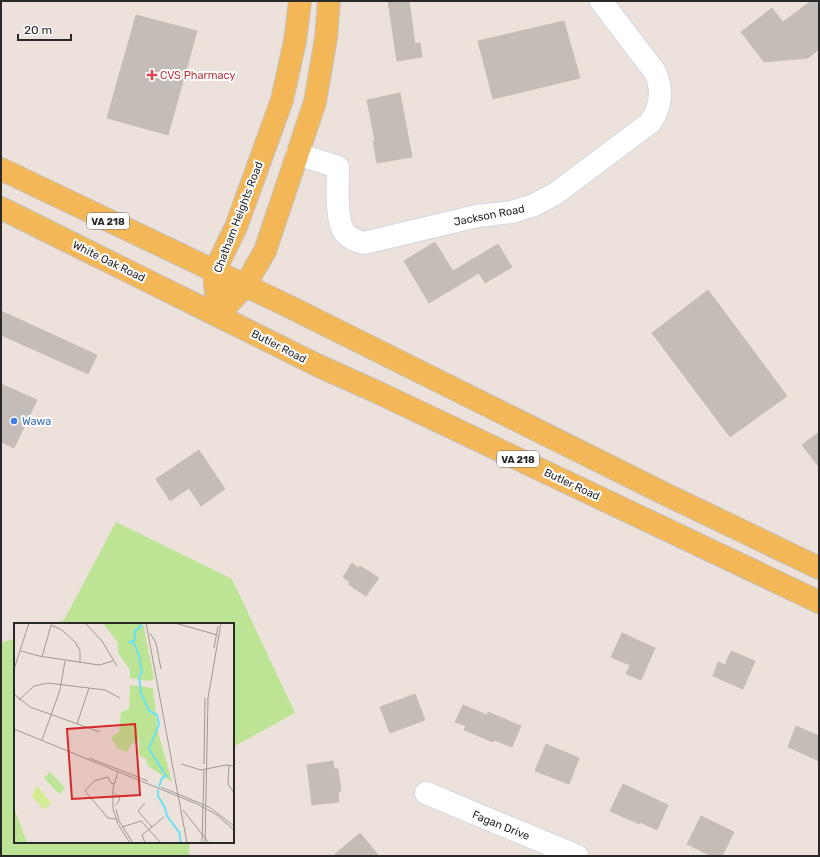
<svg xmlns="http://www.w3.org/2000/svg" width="820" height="857" font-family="Rubik,sans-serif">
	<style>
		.green { fill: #bde495 }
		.building { fill: #c4bcb7; stroke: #c7beb4 }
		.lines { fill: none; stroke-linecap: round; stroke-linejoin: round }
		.minor-casing { stroke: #d0d7e3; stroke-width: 24 }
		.major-casing { stroke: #c3c3c3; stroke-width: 24 }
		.minor { stroke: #fff; stroke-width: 22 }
		.major { stroke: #f4b758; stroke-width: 22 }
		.health-dot { fill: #e0444e; stroke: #fff; stroke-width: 1.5 }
		.shop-dot { fill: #3f7fe0; stroke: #fff; stroke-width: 1.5 }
		.labels { text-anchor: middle; stroke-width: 4; stroke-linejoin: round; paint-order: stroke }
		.shield { fill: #fff; stroke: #696969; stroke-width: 1 }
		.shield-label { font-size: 10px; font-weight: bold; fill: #292929 }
		.health-label { font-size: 11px; fill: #be3a42; stroke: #fff; text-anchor: start }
		.street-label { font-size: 11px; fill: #292929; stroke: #fff }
		.shop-label { font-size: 11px; fill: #366cbe; stroke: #fff; text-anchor: start }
		.inset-river { fill: none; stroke: #6ae2f1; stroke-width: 2 }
		.inset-road { fill: none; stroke: #9e9894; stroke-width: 1 }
		.view { fill: #d62828; fill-opacity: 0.15; stroke: #d62828; stroke-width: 2 }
		.inset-edge { fill: none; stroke: #292929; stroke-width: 2 }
	</style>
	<rect width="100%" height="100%" fill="#ece2db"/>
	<path class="green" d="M116,522L232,579L295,713L233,747V624H53L64,620Z
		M15,638V842H190L189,856H1V643Z"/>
	<path class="building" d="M388,1H409L415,44L420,43L422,57L397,61Z
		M811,1H819V49L808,58L764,62L741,32L772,8L783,22Z
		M136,15L197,31L168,135L107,118Z
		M564,21L580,78L493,99L478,41Z
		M400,93L412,157L377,163L373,141H375L367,100Z
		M435,242L453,271L498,244L512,267L485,283L479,273L429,303L404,261Z
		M708,290L787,396L730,437L652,333Z
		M1,311L97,355L88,374L1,335Z
		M1,384L37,400L14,448L1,442Z
		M819,432V467L802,445Z
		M199,450L225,489L201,506L189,488L170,501L156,479Z
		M352,563L358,568L360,566L379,578L366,596L348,584L350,582L343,577Z
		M622,633L655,648L641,680L626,674L630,665L611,657Z
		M731,651L755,661L743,689L713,676L718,662L725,665Z
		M415,694L425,720L390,733L380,707Z
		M463,705L487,715L488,712L521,726L512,747L494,740L493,742L464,730L466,726L455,722Z
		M796,726L819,736V761L788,747Z
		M546,744L579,758L569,784L535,771Z
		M333,761L334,769H338L341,791L338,792L339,802L312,805L307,765Z
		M623,784L668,805L657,830L640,822L639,824L610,811Z
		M701,816L734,832L722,856H711L687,844Z
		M360,833L379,856H333Z"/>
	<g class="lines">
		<defs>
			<path id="minor" d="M297,154L338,167C338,184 335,221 345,233C350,239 357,241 364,243L477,216L512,212L534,205L555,194L651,122C661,105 663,90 655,72L601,1
				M426,793L577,856"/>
			<path id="major" d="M1,169L290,307L663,493L819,568
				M1,208L319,366L377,392L819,602
				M218,315L244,287L265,251L315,102L326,38L329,1
				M218,315L214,272L236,227L282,100L295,41L300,1"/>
		</defs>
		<use href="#minor" class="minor-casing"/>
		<use href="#major" class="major-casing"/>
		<use href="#minor" class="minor"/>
		<use href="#major" class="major"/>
	</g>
	<path class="health-dot" d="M150 69h4v4h4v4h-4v4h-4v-4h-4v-4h4z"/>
	<circle class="shop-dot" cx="14" cy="421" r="4"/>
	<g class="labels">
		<g class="shield">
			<rect x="87" y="213" width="42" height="16" rx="3"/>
			<rect x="497" y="451" width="42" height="16" rx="3"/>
		</g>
		<g class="shield-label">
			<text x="108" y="225">VA 218</text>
			<text x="518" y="463">VA 218</text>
		</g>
		<g class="health-label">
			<text x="160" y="79">CVS Pharmacy</text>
		</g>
		<g class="street-label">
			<text transform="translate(489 215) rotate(-11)" y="4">Jackson Road</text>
			<text transform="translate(238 217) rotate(-69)" y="4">Chatham Heights Road</text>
			<text transform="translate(109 261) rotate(26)" y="4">White Oak Road</text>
			<text transform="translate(279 346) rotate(27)" y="4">Butler Road</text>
			<text transform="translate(572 484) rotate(25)" y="4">Butler Road</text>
			<text transform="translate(501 825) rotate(22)" y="4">Fagan Drive</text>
		</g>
		<g class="shop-label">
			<text x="22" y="425">Wawa</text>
		</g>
	</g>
	<g transform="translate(14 623)">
		<rect width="220" height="220" fill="#ece2db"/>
		<path d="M89,0H129L140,56L136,58L116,55V47L104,30V20ZM116,62L139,65L144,109L158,159L134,143L132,136L125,132V118L117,121L113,129L103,125L97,114L105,109L107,89L115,86ZM36,149L51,165L45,171L30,155ZM0,185L13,220H0Z" fill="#bde495"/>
		<path d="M23,162L37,180L30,187L18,173Z" fill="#d4ec91"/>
		<path class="inset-river" d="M126,0L127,4L121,7V17L116,19L121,22L125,33L128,49L125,53L127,70L135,88L143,92L145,101L135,126L152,153L148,155L145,164M144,167V173L151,185L153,193L165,209L167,220"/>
		<path class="inset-road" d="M71,0L88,18L103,43M132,0L173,220M161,0L203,12M37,2L48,7L62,20L66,28V40M136,10L142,20L147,46M200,25L204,3M7,28L25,33L85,42L99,38M28,34L37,2M0,46L15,0M0,71L16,84L86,109M5,77L20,63L34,60L91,67L106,75M63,101L75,65M0,106L183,181L203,192L220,207M28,117L46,67L51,38M75,135L134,158M167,141L187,147L212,142L220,143M190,141L191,75M215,142L214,161L220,170M104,149L99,165V186L104,201L116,220M100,161L97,160L94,154L80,158L71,168L94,195L102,196M147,164L195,184L220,203M101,170L106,176L102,182M131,180L124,188L138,204M102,186L105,198L119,220M169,187L195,220M108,204L127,198L147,220M131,220L128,212L150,194M188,220L190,147M191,220L194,75L207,0"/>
		<path class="view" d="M121,101L126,172L58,176L53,106Z"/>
		<rect width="220" height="220" class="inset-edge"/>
	</g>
	<rect width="820" height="857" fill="none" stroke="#292929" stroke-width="4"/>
	<path d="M18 34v6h53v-6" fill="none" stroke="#292929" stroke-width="2"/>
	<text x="24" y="34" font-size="12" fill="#292929" stroke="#ffffff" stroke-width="3" paint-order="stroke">20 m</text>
</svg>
